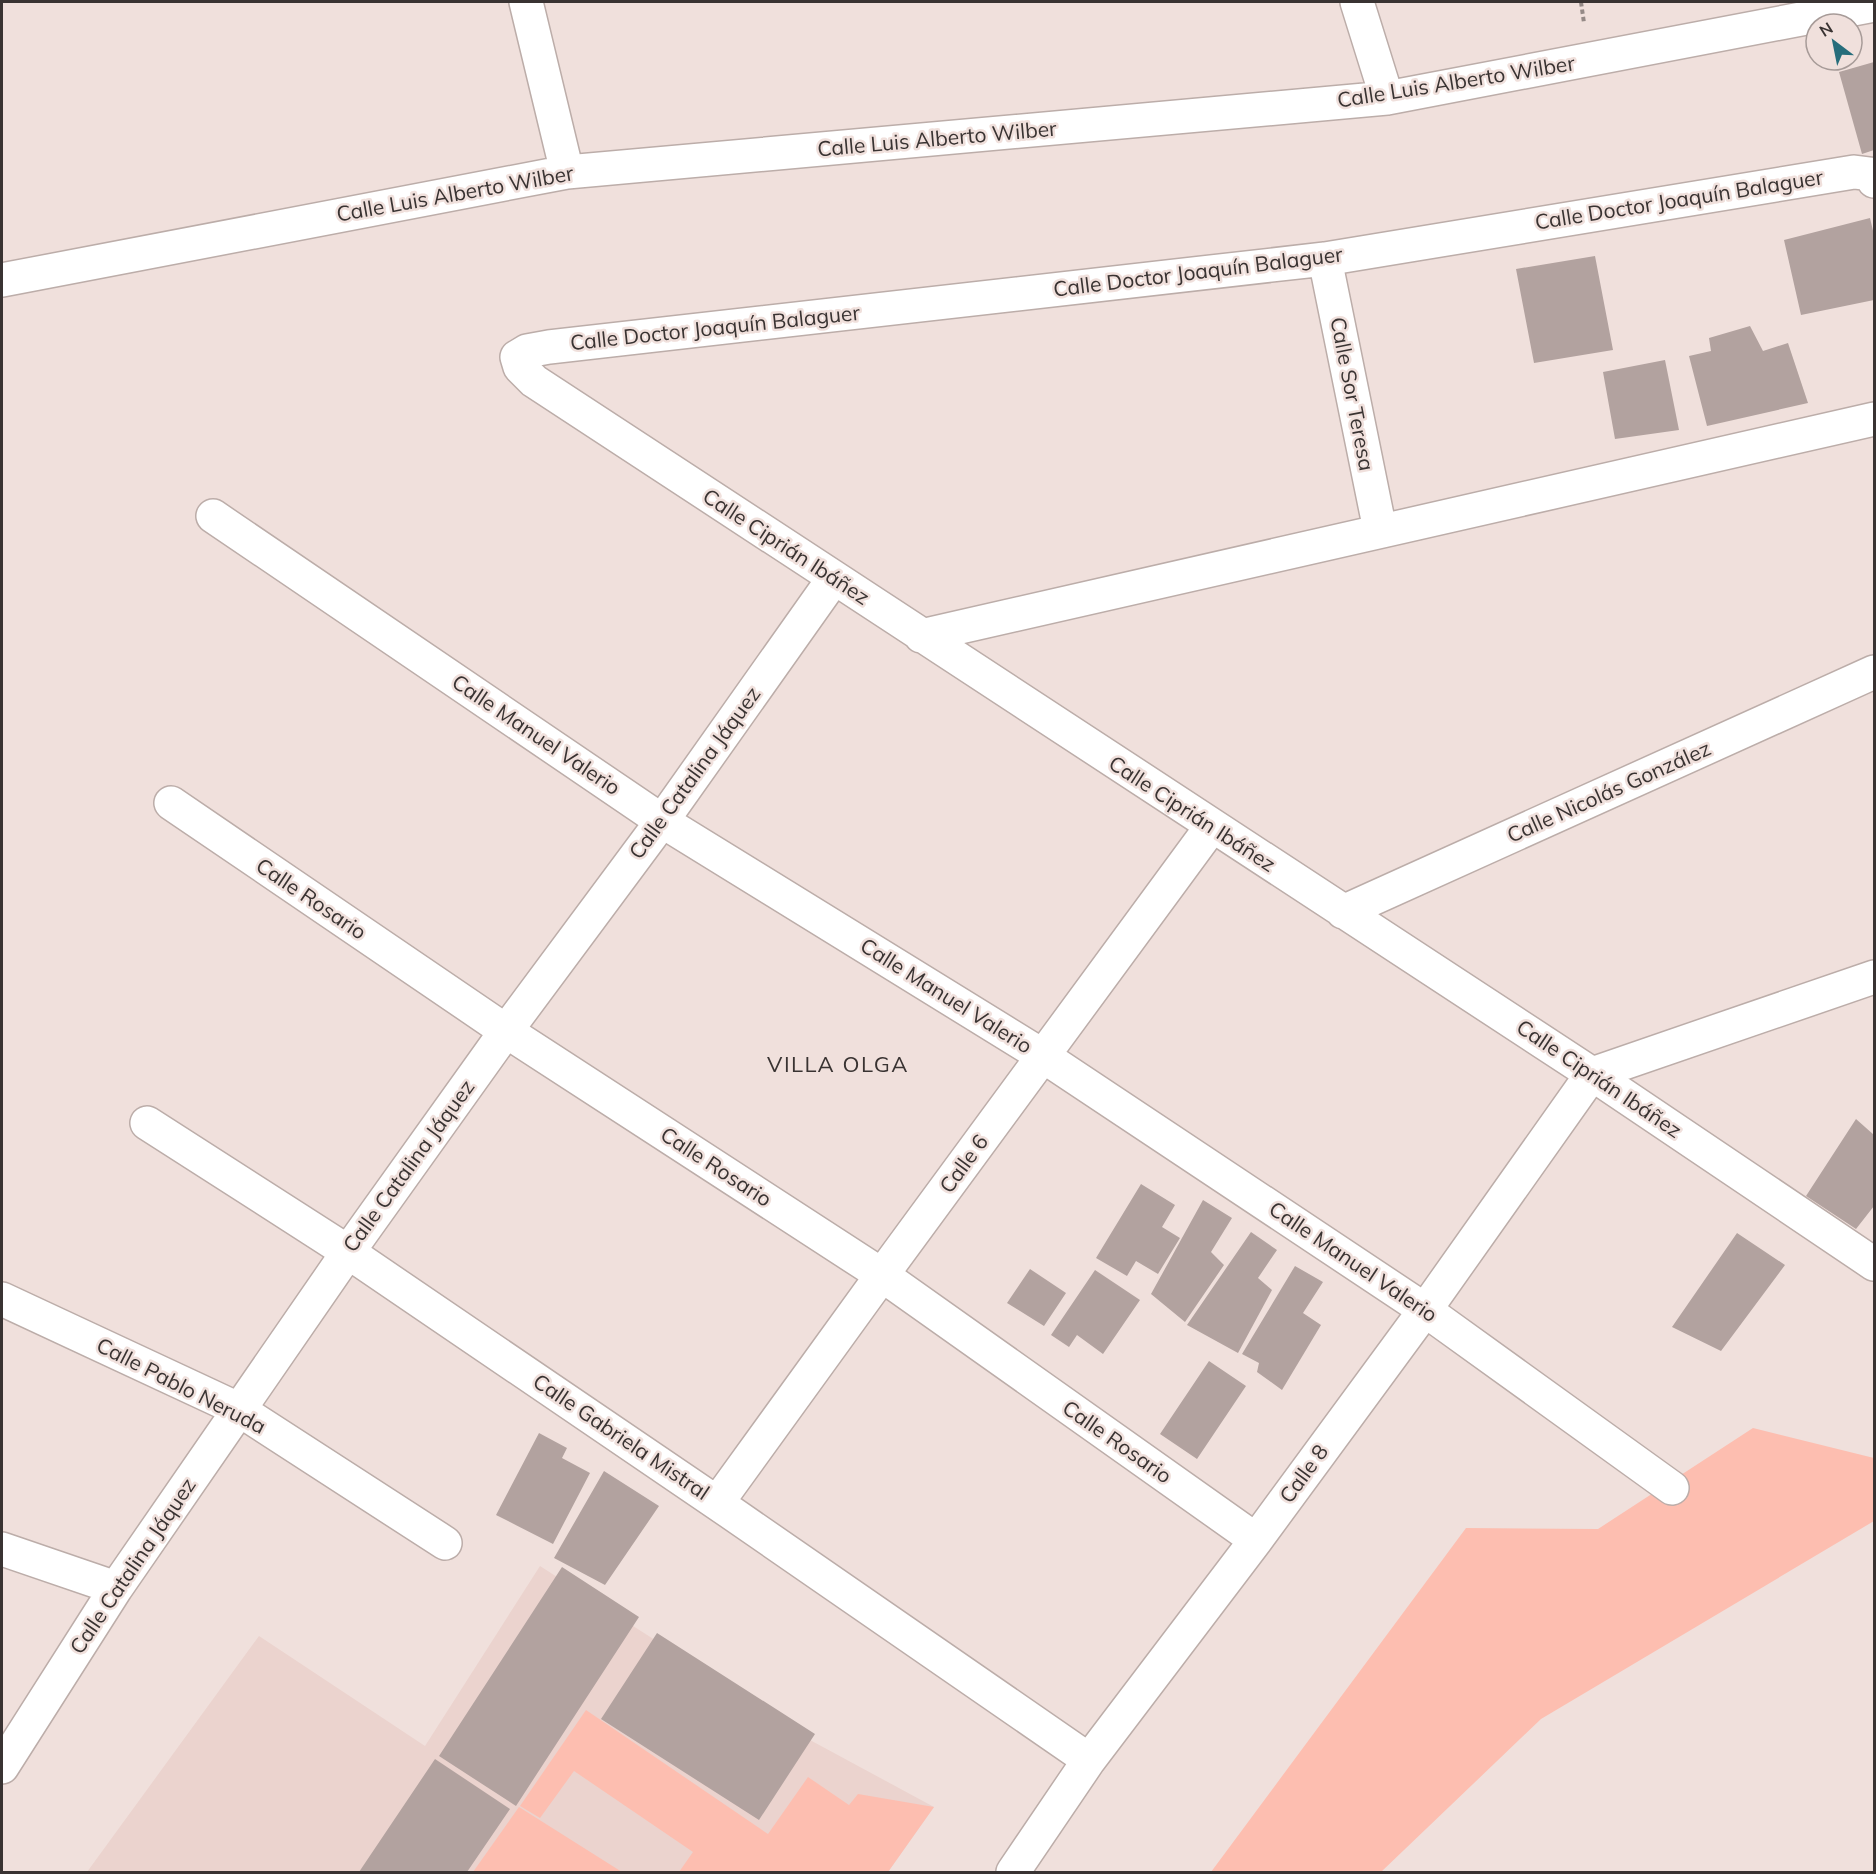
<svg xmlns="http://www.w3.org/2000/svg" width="1876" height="1874" font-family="Mulish,sans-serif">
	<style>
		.built { fill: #ebd3ce }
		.green { fill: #fdbeb0 }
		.building { fill: #b2a29f }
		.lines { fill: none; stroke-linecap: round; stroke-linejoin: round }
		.street-casing { stroke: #bcada9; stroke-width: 36 }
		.path { stroke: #958a87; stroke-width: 4; stroke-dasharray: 4.5 3; stroke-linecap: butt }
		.street { stroke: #fff; stroke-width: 33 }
		.labels { text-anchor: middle; stroke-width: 5; stroke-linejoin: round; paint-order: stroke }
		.street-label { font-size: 21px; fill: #393332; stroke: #f0e0dc }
		.neighbourhood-label { font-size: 22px; letter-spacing: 1.5px; fill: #393332; stroke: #f0e0dc }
	</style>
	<rect width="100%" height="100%" fill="#f0e0dc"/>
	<path class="built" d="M540,1566L810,1740L934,1807L888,1872H87L259,1636L425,1746Z"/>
	<path class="green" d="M1753,1428L1874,1458V1521L1541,1719L1381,1872H1211L1466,1528L1598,1529Z
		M586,1710L768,1834L808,1777L849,1805L858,1794L934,1807L888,1872H679L693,1852L574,1771L540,1818L520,1806Z
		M519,1807L622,1872H473Z"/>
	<path class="building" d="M1874,62V150L1862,154L1839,72Z
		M1870,218L1874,235V300L1801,315L1784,240Z
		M1595,256L1613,350L1534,363L1516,269Z
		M1750,326L1763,351L1788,343L1808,403L1707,426L1689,356L1711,351L1709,338Z
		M1665,360L1679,430L1615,439L1603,372Z
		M1856,1119L1874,1135V1206L1856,1229L1806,1196Z
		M1141,1184L1175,1205L1162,1227L1180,1238L1158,1274L1136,1261L1127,1276L1096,1258Z
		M1203,1200L1232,1218L1211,1252L1224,1265L1185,1322L1151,1294Z
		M1251,1232L1277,1250L1258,1278L1272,1290L1238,1353L1187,1325Z
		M1737,1233L1785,1265L1721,1351L1672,1327Z
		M1295,1266L1323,1282L1303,1313L1321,1325L1282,1390L1257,1372L1259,1363L1242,1354Z
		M1030,1269L1066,1293L1044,1326L1007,1303Z
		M1095,1270L1140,1300L1103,1354L1077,1335L1069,1347L1051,1335Z
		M1209,1361L1246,1386L1197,1459L1160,1434Z
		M539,1433L567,1448L562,1458L590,1473L553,1544L496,1515Z
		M604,1471L659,1506L605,1585L554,1558Z
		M562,1567L639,1617L516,1806L439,1756Z
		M657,1633L815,1734L759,1820L601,1719Z
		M435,1759L510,1809L467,1872H359Z"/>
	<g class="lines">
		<defs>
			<path id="street" d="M526,2L567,172
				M1357,2L1387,98
				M1874,181L1870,174L1854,172L1325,259L549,347L527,351L517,357L520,367L534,381L1592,1074L1874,1264
				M1325,259L1380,530
				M2,280L567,172L1387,98L1874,5
				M213,516L662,821L1043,1056L1425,1310L1672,1488
				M921,636L1874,419
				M171,803L506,1031L882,1275L1256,1540
				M1343,912L1874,672
				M147,1123L348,1252L717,1503L1089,1760
				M2,1299L238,1409L445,1543
				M717,1503L882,1275L1212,826
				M2,1549L116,1588
				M2,1767L116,1588L348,1252L506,1031L662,821L834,578
				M1013,1872L1089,1760L1256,1540L1425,1310L1592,1074L1874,977"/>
		</defs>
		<use href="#street" class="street-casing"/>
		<path class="path" d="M1581,2L1584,23"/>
		<use href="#street" class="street"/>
	</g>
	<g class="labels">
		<g class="street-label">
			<text transform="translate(1456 82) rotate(-9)" y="7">Calle Luis Alberto Wilber</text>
			<text transform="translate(937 139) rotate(-5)" y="7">Calle Luis Alberto Wilber</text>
			<text transform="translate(455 194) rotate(-10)" y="7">Calle Luis Alberto Wilber</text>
			<text transform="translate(1679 200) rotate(-9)" y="7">Calle Doctor Joaquín Balaguer</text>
			<text transform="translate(1198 272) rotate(-7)" y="7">Calle Doctor Joaquín Balaguer</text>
			<text transform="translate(715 328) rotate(-6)" y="7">Calle Doctor Joaquín Balaguer</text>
			<text transform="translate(1352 394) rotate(79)" y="7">Calle Sor Teresa</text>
			<text transform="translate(786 547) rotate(33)" y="7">Calle Ciprián Ibáñez</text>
			<text transform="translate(536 735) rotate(34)" y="7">Calle Manuel Valerio</text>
			<text transform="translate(695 773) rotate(-54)" y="7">Calle Catalina Jáquez</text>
			<text transform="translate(1609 792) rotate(-24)" y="7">Calle Nicolás González</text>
			<text transform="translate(1192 814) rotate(33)" y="7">Calle Ciprián Ibáñez</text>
			<text transform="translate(311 899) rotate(34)" y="7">Calle Rosario</text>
			<text transform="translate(946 996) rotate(32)" y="7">Calle Manuel Valerio</text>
			<text transform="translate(1599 1079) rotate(34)" y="7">Calle Ciprián Ibáñez</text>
			<text transform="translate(964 1164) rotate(-54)" y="7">Calle 6</text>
			<text transform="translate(409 1166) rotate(-54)" y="7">Calle Catalina Jáquez</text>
			<text transform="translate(716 1167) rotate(33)" y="7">Calle Rosario</text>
			<text transform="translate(1353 1262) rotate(34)" y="7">Calle Manuel Valerio</text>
			<text transform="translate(181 1386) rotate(27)" y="7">Calle Pablo Neruda</text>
			<text transform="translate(621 1437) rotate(34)" y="7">Calle Gabriela Mistral</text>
			<text transform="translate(1117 1442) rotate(35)" y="7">Calle Rosario</text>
			<text transform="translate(1304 1474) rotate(-54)" y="7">Calle 8</text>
			<text transform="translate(133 1566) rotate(-56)" y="7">Calle Catalina Jáquez</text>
		</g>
		<g class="neighbourhood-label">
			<text x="838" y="1072">VILLA OLGA</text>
		</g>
	</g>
	<rect width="1876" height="1874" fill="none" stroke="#393332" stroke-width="6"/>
	<g transform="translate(1834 42) rotate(328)"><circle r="28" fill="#f0e0dc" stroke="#a79b98" stroke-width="1.5"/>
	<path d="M0-4.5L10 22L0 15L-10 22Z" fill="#266d7b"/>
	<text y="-9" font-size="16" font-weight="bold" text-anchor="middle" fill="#393332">N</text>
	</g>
</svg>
